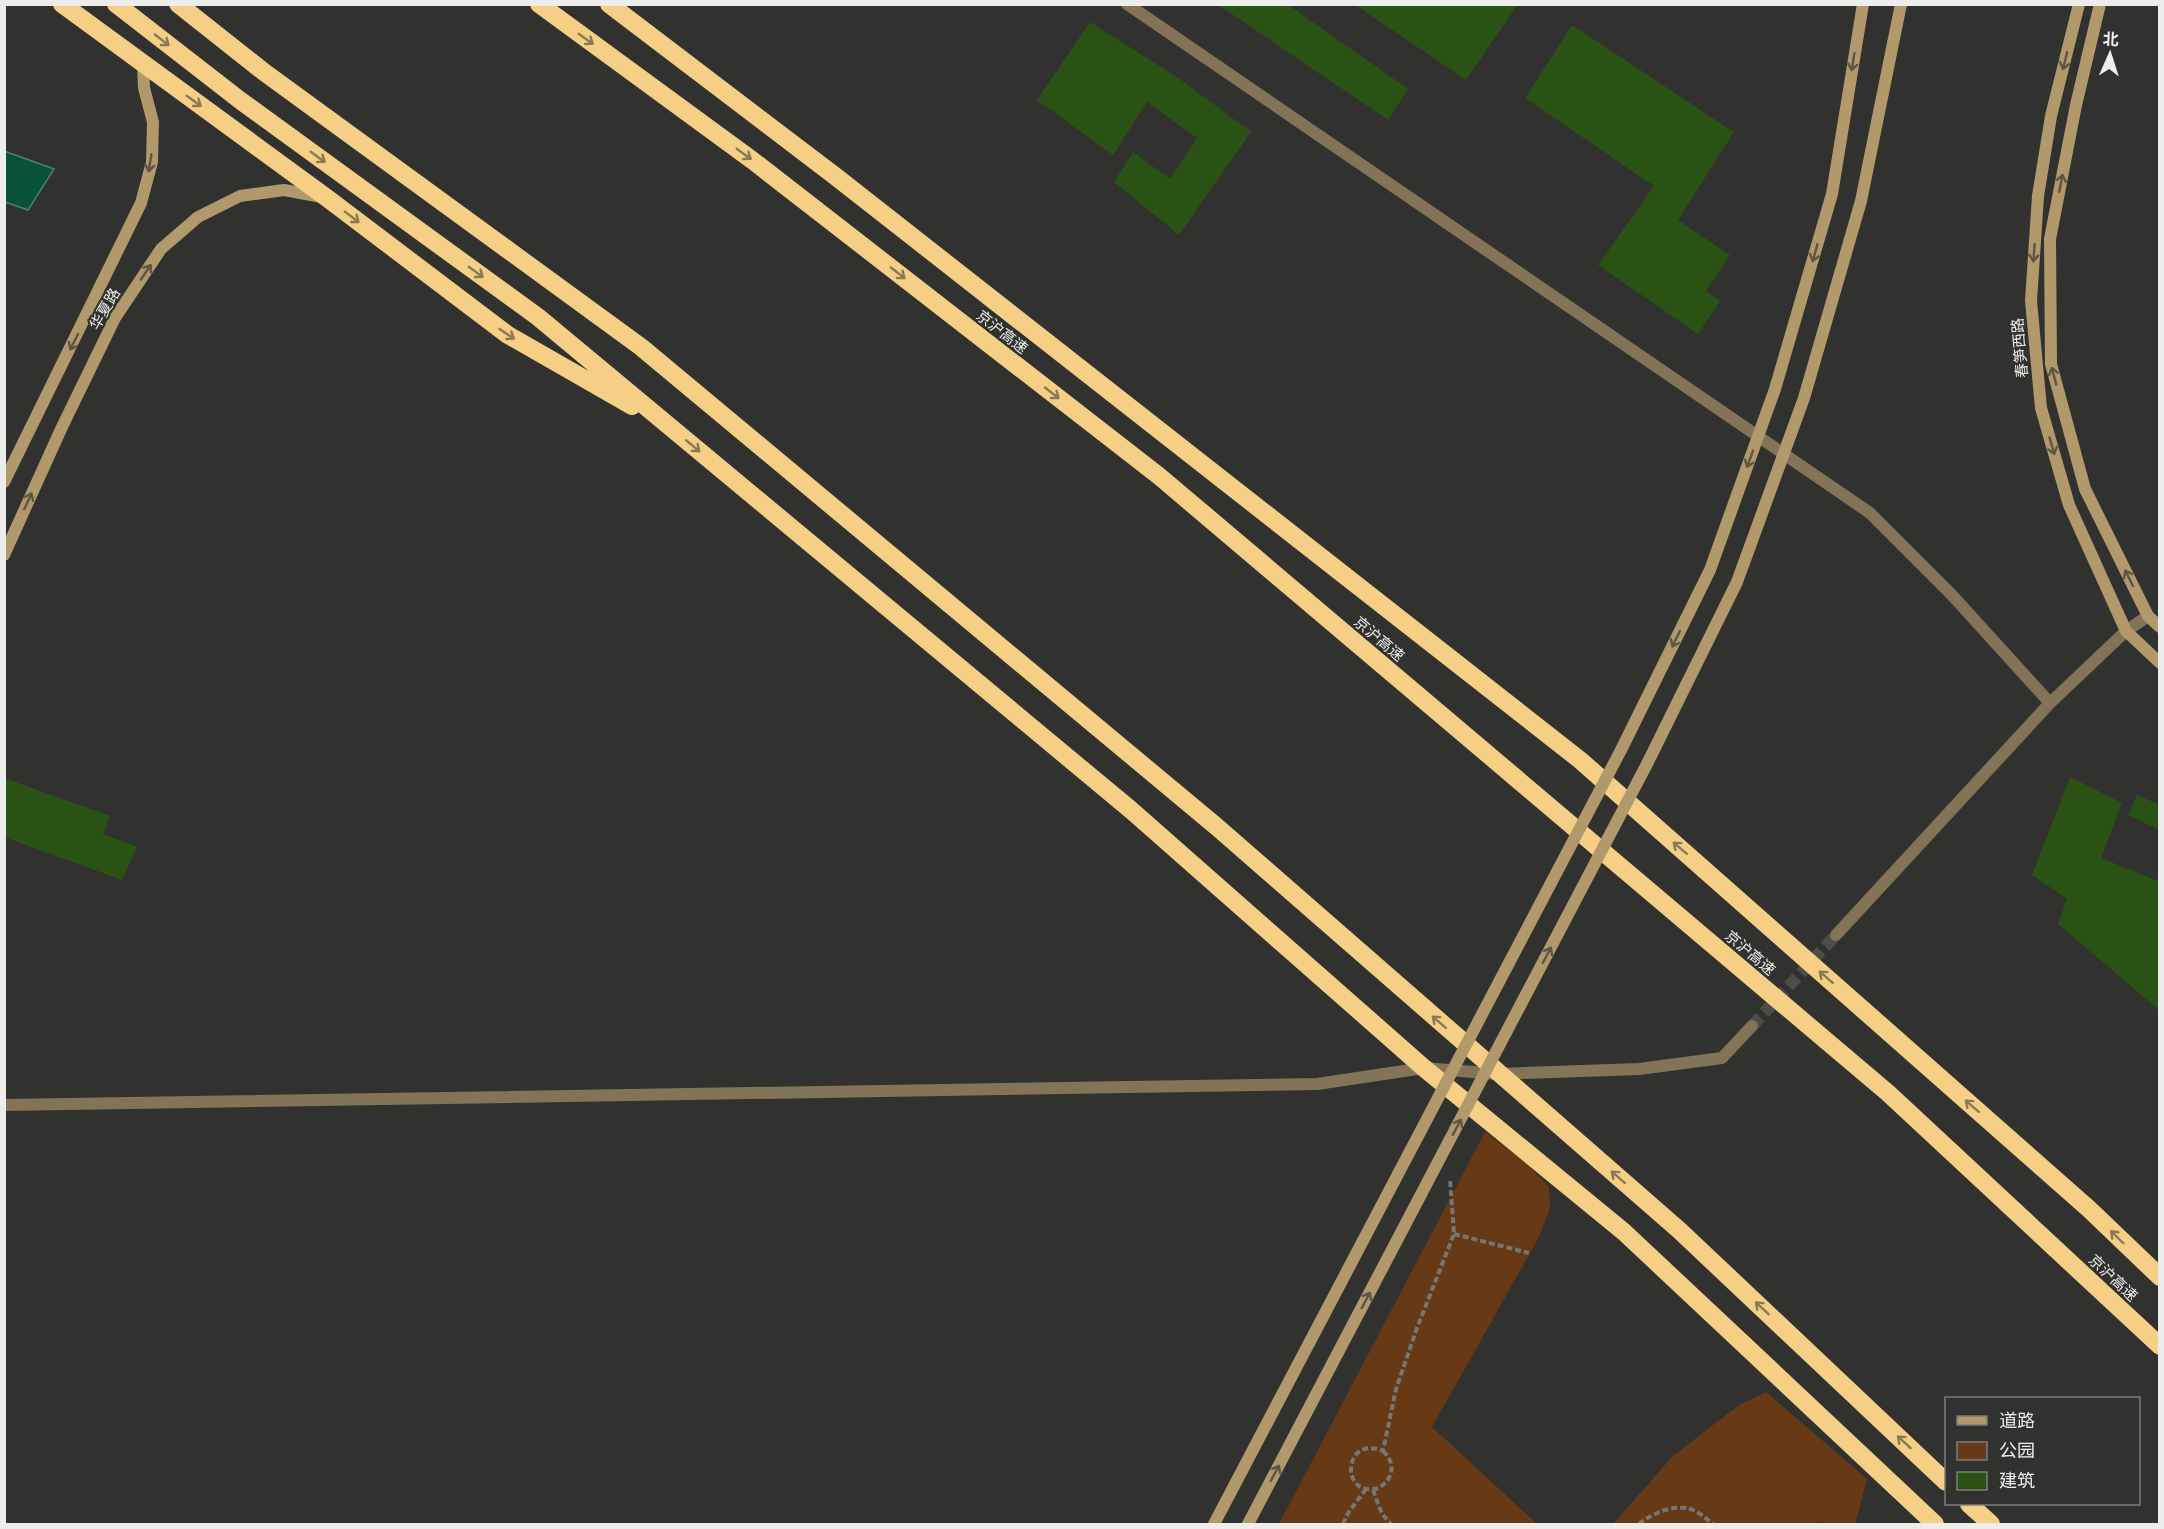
<svg xmlns="http://www.w3.org/2000/svg" width="2164" height="1529" font-family="Montserrat,'Noto Sans SC',sans-serif">
	<style>
		.green { fill: #673a15 }
		.water { fill: #075238; stroke: #4c816e; stroke-width: 1.5 }
		.building { fill: #2a5214 }
		.lines { fill: none; stroke-linecap: round; stroke-linejoin: round }
		.street-tunnel { stroke: #4d4e4b; stroke-width: 12; stroke-dasharray: 12 6; stroke-linecap: butt }
		.path { stroke: #767774; stroke-width: 4; stroke-dasharray: 6 3; stroke-linecap: butt }
		.street { stroke: #837457; stroke-width: 12 }
		.secondary { stroke: #b1996b; stroke-width: 12 }
		.highway { stroke: #f5cf86; stroke-width: 18 }
		.secondary-bridge { stroke: #b1996b; stroke-width: 12 }
		.oneway { stroke: #897956 }
		.oneway2 { stroke: #5e5644 }
		.labels { text-anchor: middle; stroke-width: 4.5; stroke-linejoin: round; paint-order: stroke }
		.street-label { font-size: 15px; fill: #edeeec; stroke: #31322f }
	</style>
	<rect width="100%" height="100%" fill="#31322f"/>
	<path class="green" d="M1485,1132L1526,1163L1549,1187L1550,1208L1539,1237L1432,1427L1537,1524H1279Z
		M1766,1392L1867,1479L1855,1524L1814,1522L1813,1524H1613L1673,1456L1739,1405Z"/>
	<path class="water" d="M4,151L54,169L28,210L5,202Z"/>
	<path class="building" d="M1217,4H1287L1408,89L1388,120Z
		M1354,4H1518L1466,80Z
		M1090,22L1177,77L1251,132L1179,235L1114,182L1133,152L1170,179L1197,138L1147,102L1113,155L1037,100Z
		M1572,25L1734,132L1678,220L1730,255L1706,291L1720,301L1698,334L1598,265L1654,186L1525,98Z
		M2070,777L2122,803L2101,858L2160,882V1011L2058,924L2067,899L2032,875Z
		M4,778L110,816L103,834L137,847L122,880L4,837Z
		M2137,795L2160,805V830L2128,815Z"/>
	<g class="lines">
		<path class="street-tunnel" d="M1752,1026L1836,935"/>
		<path class="path" d="M1454,1234L1529,1253
			M1383,1451C1396,1463 1394,1478 1379,1488C1339,1499 1343,1434 1383,1451L1396,1389L1417,1328L1454,1234L1450,1179
			M1373,1490L1382,1514L1391,1524
			M1343,1524L1348,1513L1366,1489
			M1639,1524C1652,1513 1676,1503 1693,1510C1700,1513 1708,1520 1713,1524"/>
		<path class="street" d="M1127,4L1870,513L1951,594L2050,703
			M1836,935L2050,703L2126,631L2148,616
			M4,1105L1317,1084L1424,1068L1498,1074L1639,1069L1722,1058L1752,1026"/>
		<path class="secondary" d="M2079,4L2051,116L2038,196L2031,301L2041,408L2069,505L2126,631L2160,663
			M2100,4L2076,105L2050,239L2051,364L2085,489L2148,616L2160,627
			M4,482L141,203L152,162L153,122L144,88L143,64
			M4,555L62,427L115,318L161,249L198,217L240,196L284,190L322,197"/>
		<path class="highway" d="M62,4L327,198L508,335L632,406
			M116,4L241,101L538,317L1131,810L1424,1068L1624,1232L1935,1524
			M178,4L264,72L641,347L1217,827L1679,1230L1946,1482
			M539,4L752,160L1159,476L1888,1093L2160,1346
			M609,4L835,176L1580,760L2089,1209L2160,1277
			M1969,1504L1991,1524"/>
		<path class="secondary-bridge" d="M1214,1524L1621,750L1710,570L1775,389L1832,194L1863,4
			M1248,1524L1647,764L1737,582L1804,398L1861,201L1901,4"/>
	</g>
	<defs><path id="oneway-shaft" d="M-6 0H5M1.5-3L5.5 0L1.5 3" fill="none" stroke-width="1.6" stroke-linecap="round" stroke-linejoin="round" transform="scale(1.5)"/></defs>
	<g class="oneway">
		<use href="#oneway-shaft" transform="translate(586 39) rotate(36)"/>
		<use href="#oneway-shaft" transform="translate(162 40) rotate(38)"/>
		<use href="#oneway-shaft" transform="translate(194 101) rotate(36)"/>
		<use href="#oneway-shaft" transform="translate(744 154) rotate(36)"/>
		<use href="#oneway-shaft" transform="translate(318 157) rotate(36)"/>
		<use href="#oneway-shaft" transform="translate(352 217) rotate(37)"/>
		<use href="#oneway-shaft" transform="translate(476 272) rotate(36)"/>
		<use href="#oneway-shaft" transform="translate(898 273) rotate(38)"/>
		<use href="#oneway-shaft" transform="translate(507 334) rotate(34)"/>
		<use href="#oneway-shaft" transform="translate(1052 393) rotate(38)"/>
		<use href="#oneway-shaft" transform="translate(693 446) rotate(40)"/>
		<use href="#oneway-shaft" transform="translate(1680 848) rotate(-139)"/>
		<use href="#oneway-shaft" transform="translate(1826 977) rotate(-139)"/>
		<use href="#oneway-shaft" transform="translate(1439 1022) rotate(-139)"/>
		<use href="#oneway-shaft" transform="translate(1972 1106) rotate(-139)"/>
		<use href="#oneway-shaft" transform="translate(1618 1177) rotate(-139)"/>
		<use href="#oneway-shaft" transform="translate(2117 1237) rotate(-136)"/>
		<use href="#oneway-shaft" transform="translate(1762 1308) rotate(-137)"/>
		<use href="#oneway-shaft" transform="translate(1904 1442) rotate(-137)"/>
	</g>
	<g class="oneway2">
		<use href="#oneway-shaft" transform="translate(2065 61) rotate(104)"/>
		<use href="#oneway-shaft" transform="translate(1853 62) rotate(99)"/>
		<use href="#oneway-shaft" transform="translate(150 163) rotate(99)"/>
		<use href="#oneway-shaft" transform="translate(2061 183) rotate(-79)"/>
		<use href="#oneway-shaft" transform="translate(1815 253) rotate(106)"/>
		<use href="#oneway-shaft" transform="translate(2034 253) rotate(94)"/>
		<use href="#oneway-shaft" transform="translate(146 272) rotate(-56)"/>
		<use href="#oneway-shaft" transform="translate(74 342) rotate(117)"/>
		<use href="#oneway-shaft" transform="translate(2054 376) rotate(-105)"/>
		<use href="#oneway-shaft" transform="translate(2052 446) rotate(74)"/>
		<use href="#oneway-shaft" transform="translate(1750 459) rotate(110)"/>
		<use href="#oneway-shaft" transform="translate(28 501) rotate(-65)"/>
		<use href="#oneway-shaft" transform="translate(2129 578) rotate(-116)"/>
		<use href="#oneway-shaft" transform="translate(1676 639) rotate(116)"/>
		<use href="#oneway-shaft" transform="translate(1547 955) rotate(-62)"/>
		<use href="#oneway-shaft" transform="translate(1457 1127) rotate(-62)"/>
		<use href="#oneway-shaft" transform="translate(1366 1300) rotate(-62)"/>
		<use href="#oneway-shaft" transform="translate(1275 1473) rotate(-62)"/>
	</g>
	<g class="labels">
		<g class="street-label">
			<text transform="translate(105 309) rotate(-60)" y="5">华夏路</text>
			<text transform="translate(1002 332) rotate(38)" y="5">京沪高速</text>
			<text transform="translate(2020 348) rotate(-95)" y="5">春笋西路</text>
			<text transform="translate(1379 639) rotate(40)" y="5">京沪高速</text>
			<text transform="translate(1750 953) rotate(40)" y="5">京沪高速</text>
			<text transform="translate(2113 1278) rotate(43)" y="5">京沪高速</text>
		</g>
	</g>
	<rect width="2164" height="1529" fill="none" stroke="#edeeec" stroke-width="12"/>
	<rect x="1945" y="1397" width="195" height="108" fill="#31322f" stroke="#7c7d7b" stroke-width="1.5"/>
	<rect x="1957" y="1416" width="30" height="9" fill="#b1996b" stroke="#7c7d7b" stroke-width="1.5"/>
	<text x="1999" y="1427" font-size="18" fill="#edeeec">道路</text>
	<rect x="1957" y="1442" width="30" height="18" fill="#673a15" stroke="#7c7d7b" stroke-width="1.5"/>
	<text x="1999" y="1457" font-size="18" fill="#edeeec">公园</text>
	<rect x="1957" y="1472" width="30" height="18" fill="#2a5214" stroke="#7c7d7b" stroke-width="1.5"/>
	<text x="1999" y="1487" font-size="18" fill="#edeeec">建筑</text>
	<g transform="translate(2110 54) rotate(3)" stroke="#31322f" stroke-width="4.5" paint-order="stroke">
	<path d="M0-4.5L10 22L0 15L-10 22Z" fill="#edeeec"/>
	<text y="-9" font-size="16" font-weight="bold" text-anchor="middle" fill="#edeeec">北</text>
	</g>
</svg>
